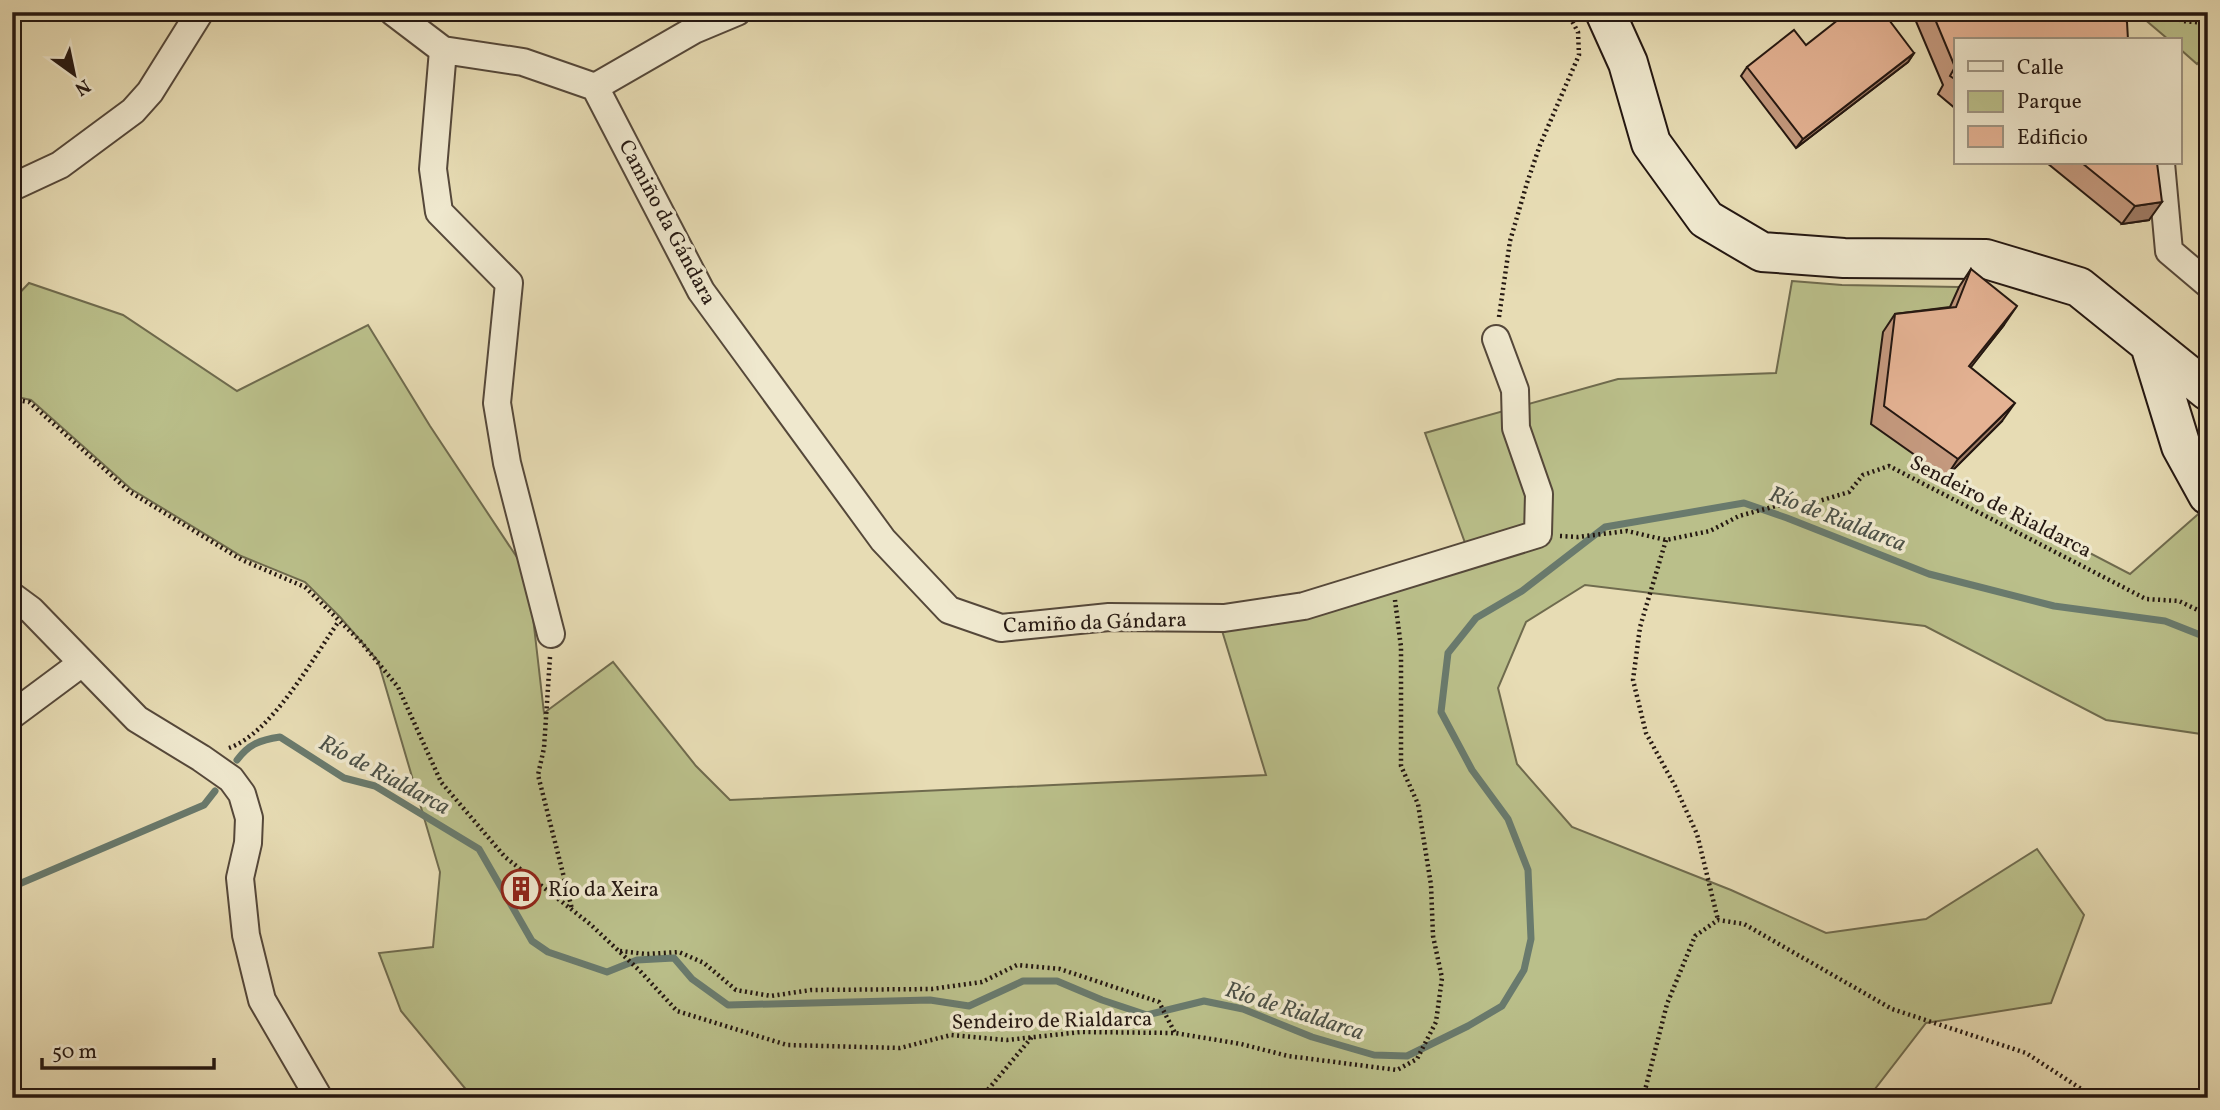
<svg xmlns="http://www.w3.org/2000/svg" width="2220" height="1110" font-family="Vollkorn,serif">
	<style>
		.green { fill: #babf8a; stroke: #6f6b4e; stroke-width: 2 }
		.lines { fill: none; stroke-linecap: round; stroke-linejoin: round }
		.stream { stroke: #697a6d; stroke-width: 7 }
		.street-casing { stroke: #55483a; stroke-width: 30 }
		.secondary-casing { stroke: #241711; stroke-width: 42 }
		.path { stroke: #241711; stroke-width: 4.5; stroke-dasharray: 2 3.5; stroke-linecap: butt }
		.street { stroke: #efe8ce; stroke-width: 26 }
		.secondary { stroke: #efe8ce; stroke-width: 38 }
		.wall { fill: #c4997e; stroke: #241711; stroke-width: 2 }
		.shaded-wall { fill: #a07d67; stroke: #241711; stroke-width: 2 }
		.building { fill: #e4b293; stroke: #241711; stroke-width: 2 }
		.labels { text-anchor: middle; stroke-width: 7; stroke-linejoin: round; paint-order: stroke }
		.street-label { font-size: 21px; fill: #241711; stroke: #efe8ce }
		.poi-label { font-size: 21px; fill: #241711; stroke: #efe8ce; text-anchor: start }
		.water-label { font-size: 23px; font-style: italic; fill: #4c5147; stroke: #efe8ce }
	</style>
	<rect width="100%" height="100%" fill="#e7dcb4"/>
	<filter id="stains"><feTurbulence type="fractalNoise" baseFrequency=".00286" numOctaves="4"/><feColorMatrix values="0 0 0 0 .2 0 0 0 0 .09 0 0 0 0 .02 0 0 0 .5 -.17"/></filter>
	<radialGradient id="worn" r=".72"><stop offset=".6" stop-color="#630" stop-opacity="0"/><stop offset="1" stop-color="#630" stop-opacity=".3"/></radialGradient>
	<path class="green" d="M2136,12H2208V52L2197,64L2180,49V40H2169Z
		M1792,281L1842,285L1959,287L2004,325L1957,385L1946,478L2130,574L2204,509L2208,511V735L2106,720L1925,626L1585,585L1526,622L1498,688L1517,764L1572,827L1731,890L1826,933L1926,919L2037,849L2084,915L2051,1003L1926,1023L1868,1098H473L401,1011L379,953L433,947L440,872L378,661L340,617L305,582L241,556L131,489L31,400L12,396V301L29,283L123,315L237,391L368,325L430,426L528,574L544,713L613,662L696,766L730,800L1266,775L1220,624L1468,551L1425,433L1618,379L1776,373Z"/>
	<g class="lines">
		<path class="stream" d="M237,760C249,744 260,740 280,737L344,778L375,786L479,849L532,941L548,952L607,972L637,960L674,958L692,979L728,1005L930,1000L969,1006L1023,981H1057L1102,1000L1147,1015L1204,1001L1243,1009L1312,1037L1374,1055L1407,1056L1468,1026L1502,1006L1524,970L1531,939L1528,870L1508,819L1472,770L1441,712L1448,653L1476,618L1522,591L1605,527L1744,503L1787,518L1929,574L2054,606L2165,621L2208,638
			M12,887L204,805L215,791
			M12,903L18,930"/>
		<defs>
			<path id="street" d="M393,12L443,50L433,169L439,212L509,283L497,403L507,463L551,634
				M443,50L523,62L595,87L694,30L737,12
				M595,87L701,291L883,540L949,610L1001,628L1109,617L1224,618L1304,606L1538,534L1539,494L1516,428L1515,390L1496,339
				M2161,163L2169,251L2208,284
				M12,185H17L60,165L133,111L150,92L200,12
				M12,596L31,610L137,719L201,758L231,779L242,794L249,818L248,843L240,878L246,935L262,1000L319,1098
				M12,715L82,663"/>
			<path id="secondary" d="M1605,12L1628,63L1651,143L1706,219L1762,252L1844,258L1986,259L2079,287L2208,391
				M2150,345L2181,446L2208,495"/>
		</defs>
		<use href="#street" class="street-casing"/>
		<use href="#secondary" class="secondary-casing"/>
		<path class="path" d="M2171,12L2181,21L2208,23
			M1499,317L1510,241L1527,183L1540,145L1579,55L1578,32L1567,12
			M12,399L29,402L130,492L242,560L305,587L361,642L398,687L441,782L505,857L590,924L640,971L677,1011L787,1045L900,1048L951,1035L1007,1040L1081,1032L1175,1033L1241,1044L1288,1056L1397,1070L1417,1059L1436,1022L1442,978L1433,936L1431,885L1418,804L1401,766V647L1395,600
			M1560,536L1578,537L1627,531L1666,540L1710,531L1739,516L1776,506L1816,502L1849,492L1863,475L1889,466L2146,599L2179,601L2208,615
			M1666,540L1640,627L1633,680L1646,733L1675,786L1697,834L1718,920
			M550,657L544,748L538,775L572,909
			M229,748C272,733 313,658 339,621
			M620,951L646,954L679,952L704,963L736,990L771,996L811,990L932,989L982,982L1017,965L1060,969L1159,1002L1175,1033
			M981,1098L1032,1037
			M1643,1098L1667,1004L1695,936L1718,920L1744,924L1892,1009L2026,1053L2095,1098"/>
		<use href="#street" class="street"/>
		<use href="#secondary" class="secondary"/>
	</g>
	<path class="wall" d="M1912,12H2115L1956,40V109L1938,94L1943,85Z
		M1806,45L1914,53L1908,62L1796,148L1741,76L1747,67Z
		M2047,163H2157L2149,220L2122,224Z
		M1971,269L2004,325L1970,367L2002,421L1946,477L1871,424L1883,332L1895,314L1950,307L1959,287Z
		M509,883L538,887L523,904L506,888Z"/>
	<path class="shaded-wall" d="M1914,53L1908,62L1796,148L1803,139Z
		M2162,202L2149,220L2122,224L2135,206Z
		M2017,306L2004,325L1957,385L1969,366Z
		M2015,403L2002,421L1946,477L1958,459Z"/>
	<path class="building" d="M1848,12H1883L1914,53L1803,139L1747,67L1794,30L1806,45Z
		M1932,12H2115L2127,22L2128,40H1956V80L1950,76L1955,67Z
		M2082,163H2157L2162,202L2135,206Z
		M1971,269L2017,306L1969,366L2015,403L1958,459L1884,406L1895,314L1956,307Z
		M522,870L538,887L526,899L509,883Z"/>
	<defs>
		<symbol id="building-ring" viewBox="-11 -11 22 22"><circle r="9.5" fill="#efe8ce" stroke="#8f2418" stroke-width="1.5"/><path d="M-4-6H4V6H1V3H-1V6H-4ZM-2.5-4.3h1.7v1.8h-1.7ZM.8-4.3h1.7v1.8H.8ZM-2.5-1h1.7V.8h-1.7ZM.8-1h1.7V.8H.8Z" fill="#8f2418"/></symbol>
	</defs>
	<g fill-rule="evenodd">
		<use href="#building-ring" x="499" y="867" width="44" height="44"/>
	</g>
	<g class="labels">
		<g class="street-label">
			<text transform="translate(668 222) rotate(62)" y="7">Camiño da Gándara</text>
			<text transform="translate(2001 506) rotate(27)" y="7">Sendeiro de Rialdarca</text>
			<text transform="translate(1095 622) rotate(-2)" y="7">Camiño da Gándara</text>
			<text transform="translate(1052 1020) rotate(-1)" y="7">Sendeiro de Rialdarca</text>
		</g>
		<g class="poi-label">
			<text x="548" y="896">Río da Xeira</text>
		</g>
		<g class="water-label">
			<text transform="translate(1838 518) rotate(21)" y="8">Río de Rialdarca</text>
			<text transform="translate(385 774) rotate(28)" y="8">Río de Rialdarca</text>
			<text transform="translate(1295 1010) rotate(18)" y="8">Río de Rialdarca</text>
		</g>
	</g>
	<rect width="2220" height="1110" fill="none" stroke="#e7dcb4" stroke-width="42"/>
	<rect x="14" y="14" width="2192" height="1082" fill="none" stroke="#241711" stroke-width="3.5"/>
	<rect x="21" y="21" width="2178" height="1068" fill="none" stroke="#241711" stroke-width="2"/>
	<rect x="1954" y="38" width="228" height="126" fill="#efe8ce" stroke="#9e9482" stroke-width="2"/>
	<rect x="1968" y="61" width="35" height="10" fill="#efe8ce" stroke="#9e9482" stroke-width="2"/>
	<text x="2017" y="74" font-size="21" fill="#241711">Calle</text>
	<rect x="1968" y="91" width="35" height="21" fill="#babf8a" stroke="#9e9482" stroke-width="2"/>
	<text x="2017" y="108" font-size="21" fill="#241711">Parque</text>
	<rect x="1968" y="126" width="35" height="21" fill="#e4b293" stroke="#9e9482" stroke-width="2"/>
	<text x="2017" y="144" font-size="21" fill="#241711">Edificio</text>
	<g transform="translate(74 74) rotate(147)" stroke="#efe8ce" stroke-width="5" paint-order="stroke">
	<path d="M0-5L12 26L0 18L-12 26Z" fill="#241711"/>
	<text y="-10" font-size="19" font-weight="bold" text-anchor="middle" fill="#241711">N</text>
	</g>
	<path d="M42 1058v10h172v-10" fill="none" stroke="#241711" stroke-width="3.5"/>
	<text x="52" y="1058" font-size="21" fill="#241711" stroke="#efe8ce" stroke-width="5" paint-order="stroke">50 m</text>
	<rect width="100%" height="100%" filter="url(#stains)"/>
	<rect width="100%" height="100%" fill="url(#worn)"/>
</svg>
